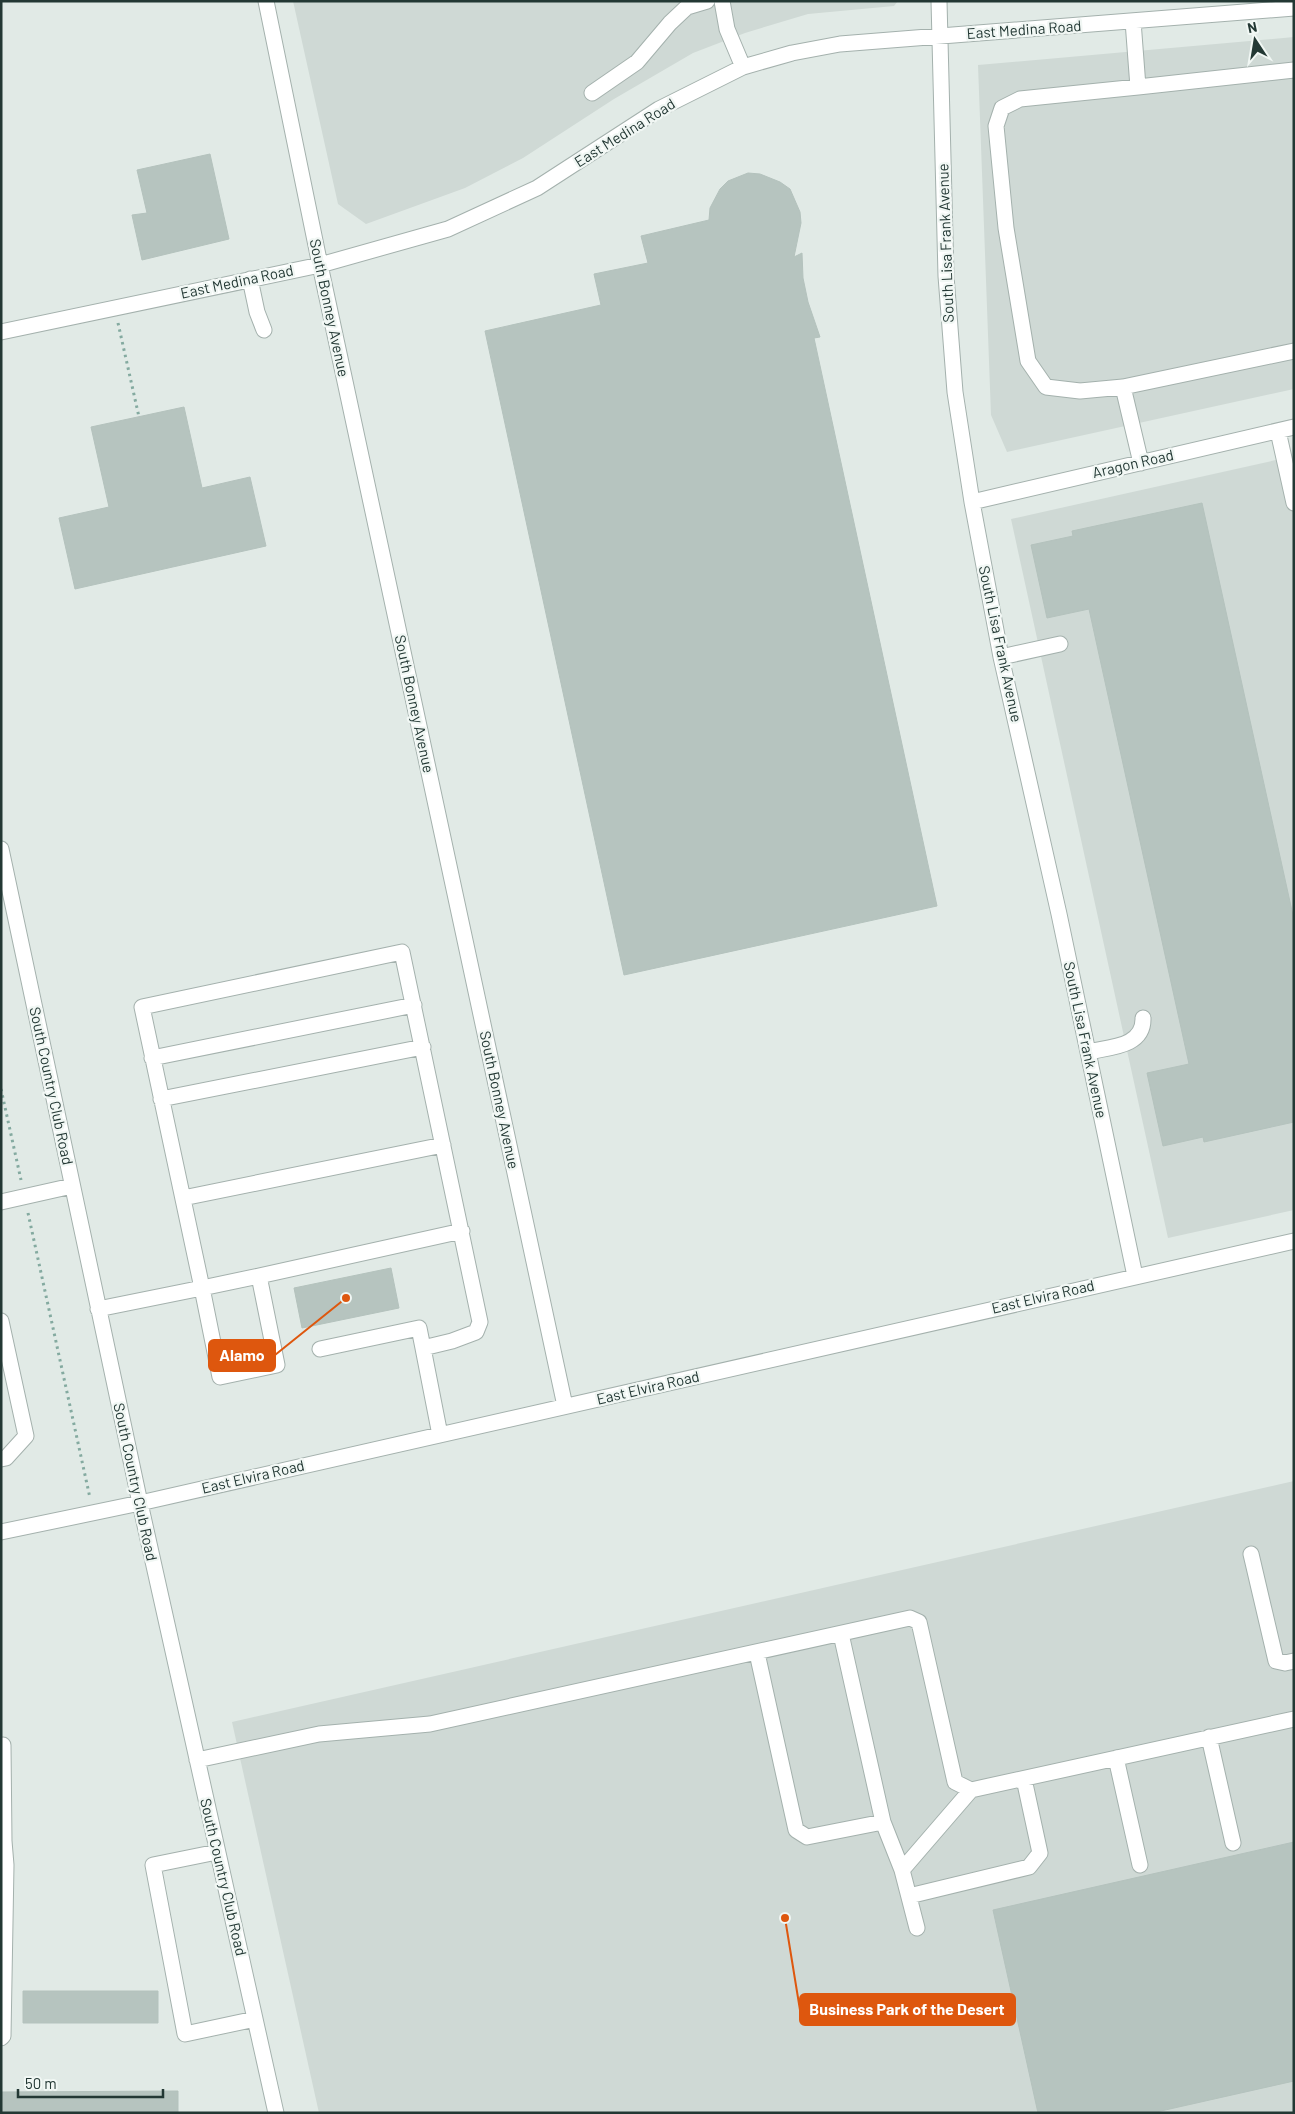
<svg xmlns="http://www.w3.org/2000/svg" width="1295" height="2114" font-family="Barlow,sans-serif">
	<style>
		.built { fill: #cfd9d5 }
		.building { fill: #b6c4bf; stroke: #b4c2bd }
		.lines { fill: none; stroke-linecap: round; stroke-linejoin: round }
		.minor-casing { stroke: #a4b1ad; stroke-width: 17 }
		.path { stroke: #84aaa0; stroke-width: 3; stroke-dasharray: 2.5 4; stroke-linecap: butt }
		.minor { stroke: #fff; stroke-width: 15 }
		.labels { text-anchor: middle; stroke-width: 4.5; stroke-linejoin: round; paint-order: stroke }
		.street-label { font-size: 15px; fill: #233834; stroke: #f1f7f4 }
		.leader { fill: none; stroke: #de570e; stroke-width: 2 }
		.callout-dot { fill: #de570e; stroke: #f1f7f4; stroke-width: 2 }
		.callout { fill: #de570e; stroke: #de570e; stroke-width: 2 }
		.callout-label { font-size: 16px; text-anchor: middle; font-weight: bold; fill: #fff }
	</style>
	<rect width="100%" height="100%" fill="#e1eae6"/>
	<path class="built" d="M293,1H898L894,6L808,14L745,33L693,53L614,99L523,158L465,188L366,224L338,204Z
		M1294,37V389L1007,452L991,415L978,65Z
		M1294,456V1210L1168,1238L1011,519Z
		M1294,1481V2113H319L232,1722Z"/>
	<path class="building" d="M210,154L229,239L142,260L132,215L147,213L137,170Z
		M748,173L760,174L780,182L790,189L800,212L801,223L794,257L802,253L803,278L808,302L820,337L814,338L937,906L624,975L485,331L601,305L594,274L648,263L641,236L709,220L710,208L720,189L728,181Z
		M184,407L202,488L250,477L266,546L75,589L59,518L109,507L91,427Z
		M1202,503L1294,920V1122L1204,1142L1203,1137L1163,1146L1147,1073L1189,1064L1089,609L1047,618L1031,545L1073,536L1072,531Z
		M391,1268L399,1308L302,1328L294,1288Z
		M1294,1842V2081L1152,2113H1038L993,1910Z
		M23,1991H158V2023H23Z
		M178,2091V2113H1V2092Z"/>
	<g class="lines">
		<defs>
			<path id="minor" d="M266,1L320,265L565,1406
				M722,1L727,29L743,67
				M939,1L946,276L955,392L972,502L1001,657L1059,914L1135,1276
				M1133,21L1138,87L1294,70
				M1138,87L1020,99L1002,108L996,126L1006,228L1028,361L1046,387L1080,391L1123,387L1294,351
				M592,93L637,62L670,23L687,7L707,1
				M250,279L257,312L264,330
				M1,332L320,265L448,229L537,188L659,109L743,67L792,53L840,44L1294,8
				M1123,387L1141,463
				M1278,431L1294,503
				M972,502L1294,427
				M1001,657L1060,644
				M1,849L140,1503L276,2113
				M1088,1052C1110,1047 1144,1047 1143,1018
				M152,1058L414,1005
				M161,1099L423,1047
				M183,1198L443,1145
				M1,1202L72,1186
				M259,1276L277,1365L220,1377L202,1288Z
				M259,1276L462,1231
				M98,1309L202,1288L142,1007L402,952L480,1322L476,1332L452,1341L423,1348L440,1435
				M1,1321L26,1436L6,1458L1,1459
				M320,1349L419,1328L423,1348
				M1,1532L140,1503L1294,1241
				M1251,1554L1276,1661L1285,1663L1294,1661
				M841,1634L883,1822
				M757,1653L796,1830L807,1837L883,1822L902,1870
				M1209,1737L1233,1843
				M1116,1758L1140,1865
				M197,1760L319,1734L430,1724L910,1618L919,1622L955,1782L971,1790
				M217,1852L153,1865L185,2034L255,2019
				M909,1896L1029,1867L1040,1853L1024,1779
				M917,1928L902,1870L971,1790L1294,1719
				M1,2038L3,2036L6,1865L4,1841L3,1745"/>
		</defs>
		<use href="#minor" class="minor-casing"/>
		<path class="path" d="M118,323L139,417
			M1,1089L21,1180
			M28,1213L90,1498"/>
		<use href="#minor" class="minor"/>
	</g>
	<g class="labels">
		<g class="street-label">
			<text transform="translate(1024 30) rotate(-4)" y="5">East Medina Road</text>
			<text transform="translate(625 133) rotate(-32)" y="5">East Medina Road</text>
			<text transform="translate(946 243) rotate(-92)" y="5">South Lisa Frank Avenue</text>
			<text transform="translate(237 282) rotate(-12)" y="5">East Medina Road</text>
			<text transform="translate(329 308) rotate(78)" y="5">South Bonney Avenue</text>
			<text transform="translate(1133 464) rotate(-13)" y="5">Aragon Road</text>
			<text transform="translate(1000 644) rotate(78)" y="5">South Lisa Frank Avenue</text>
			<text transform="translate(414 704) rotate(78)" y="5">South Bonney Avenue</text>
			<text transform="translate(1085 1040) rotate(78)" y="5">South Lisa Frank Avenue</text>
			<text transform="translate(51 1086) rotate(78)" y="5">South Country Club Road</text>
			<text transform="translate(499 1100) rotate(78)" y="5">South Bonney Avenue</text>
			<text transform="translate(1043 1297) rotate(-13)" y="5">East Elvira Road</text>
			<text transform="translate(648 1388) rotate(-13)" y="5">East Elvira Road</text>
			<text transform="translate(253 1477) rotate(-13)" y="5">East Elvira Road</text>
			<text transform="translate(135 1482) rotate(78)" y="5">South Country Club Road</text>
			<text transform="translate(223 1877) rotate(77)" y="5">South Country Club Road</text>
		</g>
	</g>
	<path class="leader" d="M346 1298L275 1355M785 1918L800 2010"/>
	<g class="callout-dot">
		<circle cx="346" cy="1298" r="5"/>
		<circle cx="785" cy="1918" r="5"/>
	</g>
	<g class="callout">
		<rect x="209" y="1340" width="66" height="31" rx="5"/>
		<rect x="800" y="1994" width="215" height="31" rx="5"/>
	</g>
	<g class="callout-label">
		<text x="242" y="1361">Alamo</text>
		<text x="907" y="2015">Business Park of the Desert</text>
	</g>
	<rect width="1295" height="2114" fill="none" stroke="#233834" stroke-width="5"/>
	<g transform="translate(1255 40) rotate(348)" stroke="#f1f7f4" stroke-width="4" paint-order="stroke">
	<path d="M0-4L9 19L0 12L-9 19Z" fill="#233834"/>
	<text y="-8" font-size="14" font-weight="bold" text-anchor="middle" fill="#233834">N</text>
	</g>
	<path d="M18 2089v8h145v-8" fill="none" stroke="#233834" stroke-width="2.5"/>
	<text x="25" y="2089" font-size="15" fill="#233834" stroke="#f1f7f4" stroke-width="4" paint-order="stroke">50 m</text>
</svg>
